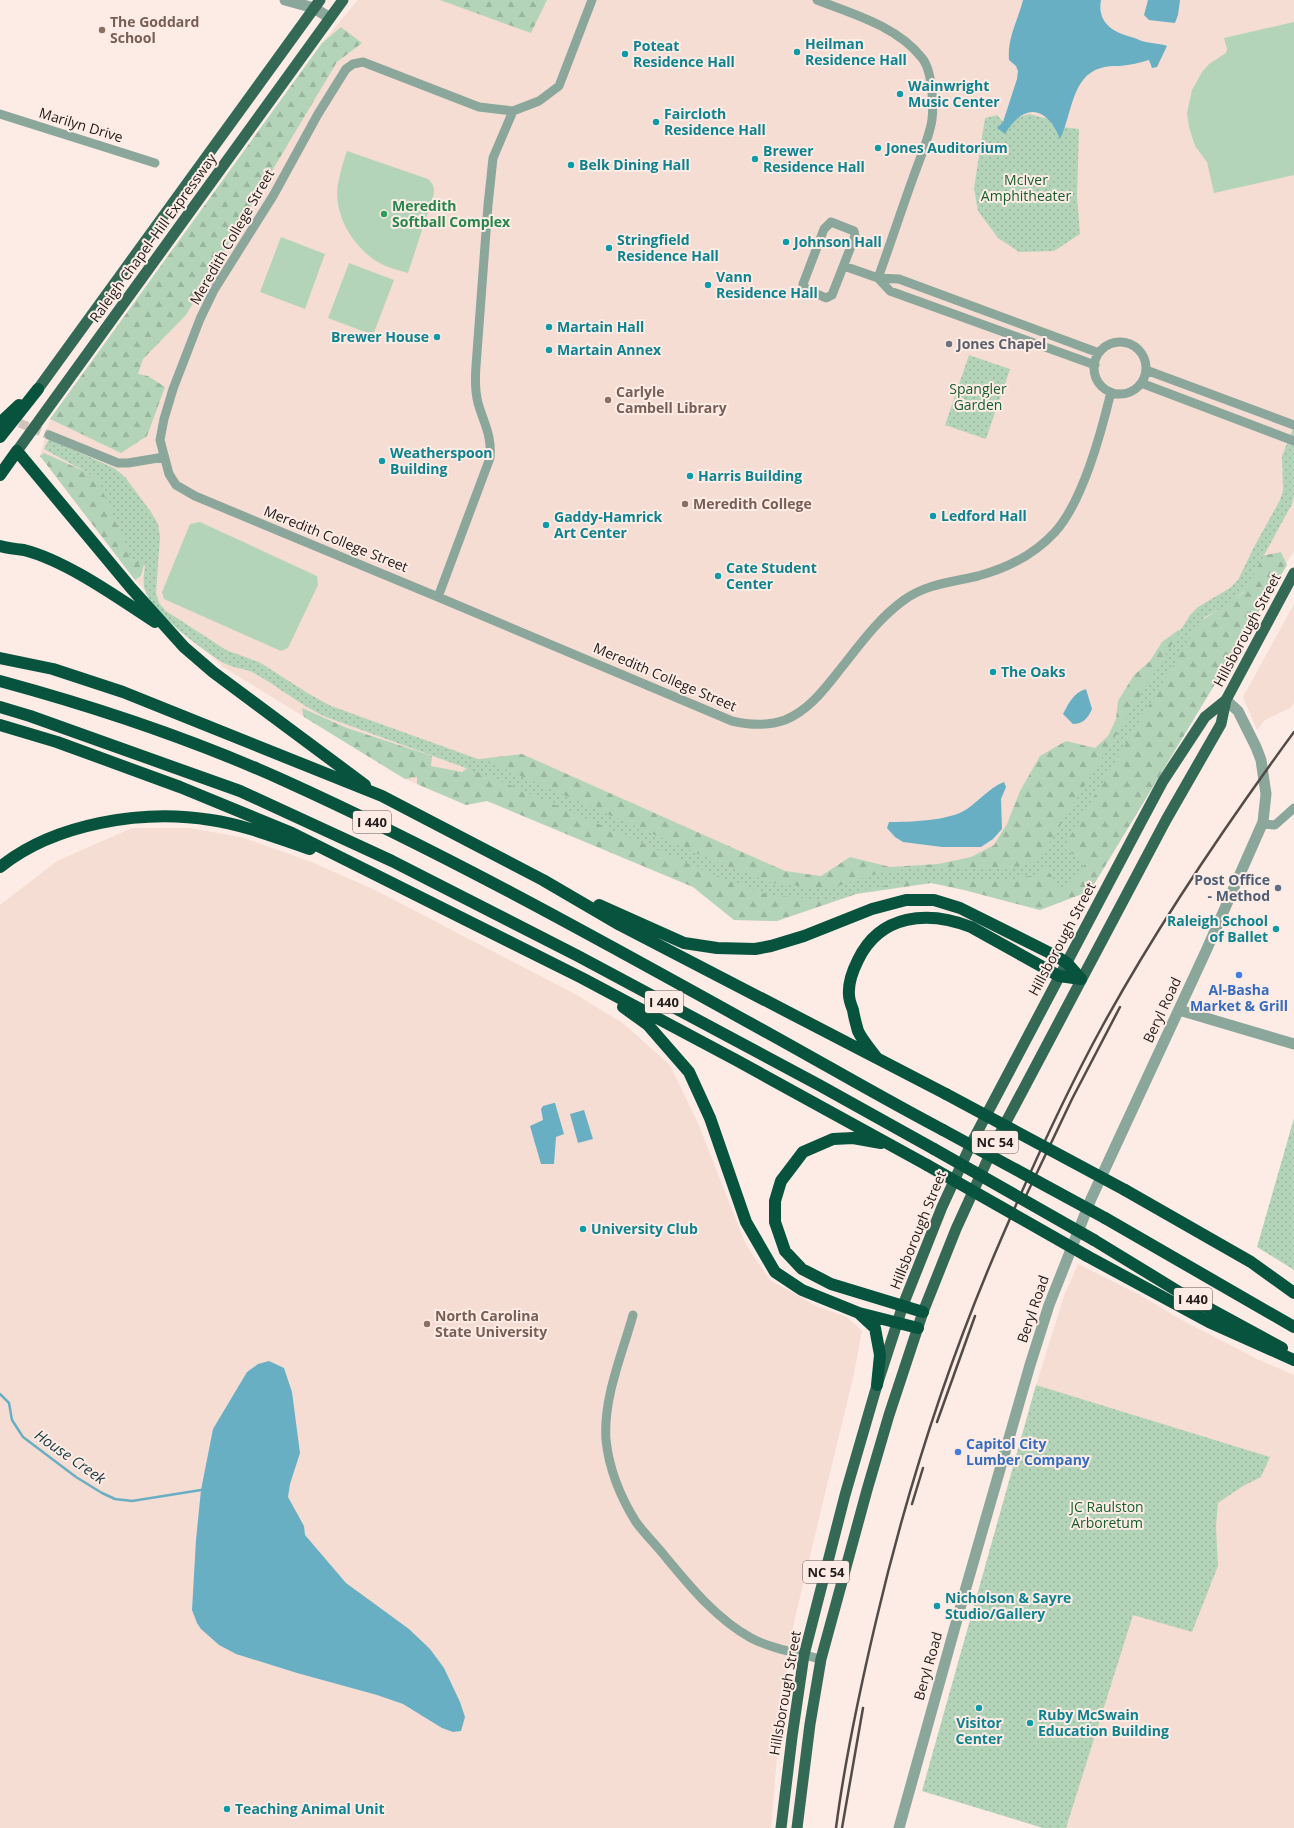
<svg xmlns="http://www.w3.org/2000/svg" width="1294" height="1828" font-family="'Open Sans',sans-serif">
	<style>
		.built { fill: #f6ddd3 }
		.forest { fill: url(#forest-firs) }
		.park { fill: url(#park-dots) }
		.pitch { fill: #b4d4b9 }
		.water { fill: #69afc4 }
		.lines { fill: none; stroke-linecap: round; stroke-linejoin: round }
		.stream { stroke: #69afc4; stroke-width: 2.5 }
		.minor-tunnel { stroke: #d1c2bc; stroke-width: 9; stroke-dasharray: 9 4.5; stroke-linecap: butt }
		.minor { stroke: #8ba69b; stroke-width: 9 }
		.tertiary { stroke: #8ba69b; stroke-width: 11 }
		.primary { stroke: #346956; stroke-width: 11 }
		.motorway { stroke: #07533e; stroke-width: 12 }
		.rail { stroke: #534b47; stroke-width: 2.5 }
		.motorway-bridge { stroke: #07533e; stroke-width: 12 }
		.education-dot { fill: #8d6e63; stroke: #fdece5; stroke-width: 1.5 }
		.culture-dot { fill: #0f9aa8; stroke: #fdece5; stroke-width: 1.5 }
		.leisure-dot { fill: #2e9e5b; stroke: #fdece5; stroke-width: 1.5 }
		.worship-dot { fill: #6b7280; stroke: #fdece5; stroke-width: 1.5 }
		.service-dot { fill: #5c6f8a; stroke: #fdece5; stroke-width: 1.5 }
		.shop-dot { fill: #3f7fe0; stroke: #fdece5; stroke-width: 1.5 }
		.labels { text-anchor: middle; stroke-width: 4; stroke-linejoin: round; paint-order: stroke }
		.shield { fill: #fdece5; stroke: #635a56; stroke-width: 1 }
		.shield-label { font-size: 13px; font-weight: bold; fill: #211b19 }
		.education-label { font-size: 14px; font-weight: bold; fill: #785e54; stroke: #fdece5; text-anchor: start }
		.culture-label { font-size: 14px; font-weight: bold; fill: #0d838f; stroke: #fdece5; text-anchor: start }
		.street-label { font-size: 14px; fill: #211b19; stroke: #fdece5 }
		.park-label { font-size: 14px; fill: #155e2c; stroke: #fdece5 }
		.leisure-label { font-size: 14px; font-weight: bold; fill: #27864d; stroke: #fdece5; text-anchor: start }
		.worship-label { font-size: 14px; font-weight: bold; fill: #5b616d; stroke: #fdece5; text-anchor: start }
		.service-label { font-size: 14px; font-weight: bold; fill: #4e5e75; stroke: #fdece5; text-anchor: end }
		.shop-label { font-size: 14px; font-weight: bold; fill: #366cbe; stroke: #fdece5 }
		.water-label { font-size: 15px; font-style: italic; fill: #153741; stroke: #fdece5 }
	</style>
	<defs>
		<pattern id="forest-firs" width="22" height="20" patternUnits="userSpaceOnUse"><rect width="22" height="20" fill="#b4d4b9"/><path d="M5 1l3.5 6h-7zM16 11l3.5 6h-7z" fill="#9ab59e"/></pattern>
		<pattern id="park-dots" width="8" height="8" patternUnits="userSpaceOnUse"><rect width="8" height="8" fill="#b4d4b9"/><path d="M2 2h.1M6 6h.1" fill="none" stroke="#9ab59e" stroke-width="1.8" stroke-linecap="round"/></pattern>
	</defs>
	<rect width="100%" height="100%" fill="#fdece5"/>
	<path class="built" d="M358,0H1294V551L1090,891L1040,910L964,890L931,883L856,894L777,921L734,920L693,887L487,801L466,805L405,779L223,667L135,580L40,456L50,419L322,43Z
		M1294,604V703L1290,708L1265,720L1257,730L1243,697Z
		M132,828H190L241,837L309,861L375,890L577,995L624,1024L670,1065L698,1123L746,1245L770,1280L816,1306L847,1317L862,1331L854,1374L794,1622L781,1710L771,1828H0V905L57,861Z
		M1078,1264L1140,1295L1180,1319L1257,1359L1294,1375V1828H1043L922,1791L1036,1385L1064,1296Z"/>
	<path class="forest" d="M440,0H547L531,33Z
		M341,27L362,43L337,62L186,315L143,359L138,374L148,376L165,387L147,436L121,453L50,419L322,43Z
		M44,453L104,480L149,545L141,576L135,580L40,456Z
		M1281,552L1287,565L1090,891L1040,910L964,890L931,883L856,894L777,921L734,920L693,887L487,801L466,805L417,784V777L405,779L304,717L302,708L347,728L432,756L431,766L462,772L479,759L522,754L785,871L821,876L850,857L890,867L938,864L971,857L994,845L1007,824L1020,791L1040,756L1066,741L1095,748L1108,736L1116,719L1118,701L1134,675L1150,661L1162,642L1177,631L1204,619L1243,593L1261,556Z"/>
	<path class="park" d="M1029,114L1048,119L1053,126L1079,129L1077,196L1080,234L1054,251L1019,252L998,238L978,211L974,188L985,118L997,115L1007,126L1019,117Z
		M969,355L1010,369L986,439L945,425Z
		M1294,426V496L1292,504L1245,590L1232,602L1205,617L1197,626L1063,848L1086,862L1078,876L1063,893L1046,868L1034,875L1013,879L911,881L869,889L832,901L769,895L712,874L496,779L326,717C300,705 279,687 254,673C244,668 232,668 222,662C201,649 156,615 146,593C142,585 144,574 145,566L132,560L97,478L44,449L49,439L114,468L125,477L151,512L158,524L160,537L156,593L159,603L166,611L226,650L259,662L309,694L331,706L500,767L717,862L772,883L828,889L872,875L912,868L1013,867L1026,865L1042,855L1190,615L1198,607L1230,588L1238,580L1254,547L1280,500L1283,490L1282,456Z
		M1294,1118V1270L1257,1247Z
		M1036,1385L1270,1457L1261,1477L1243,1486L1218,1503L1216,1526L1218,1566L1192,1632L1133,1615L1066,1828H1043L922,1791Z"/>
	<path class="pitch" d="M1294,22V175L1214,193L1207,162L1195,146L1189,127L1187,113L1192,90L1202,72L1209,64L1226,53L1227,49L1224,38Z
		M347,151L428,179C434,185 435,188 433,197L408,273C397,270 386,267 376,261C352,245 333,214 338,184C340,173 343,162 347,151Z
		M281,237L325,254L305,309L260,292Z
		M349,263L394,280L373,335L328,318Z
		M200,522L317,576L318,585L288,648L281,651L164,599L162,592L190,524Z"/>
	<path class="water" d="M1023,0H1101C1097,22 1112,32 1131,37C1136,38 1140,41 1146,42C1153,44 1160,43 1167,46L1157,67L1152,68L1149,60C1140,63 1130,65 1120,66C1113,66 1107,66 1101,68C1071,76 1072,116 1060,139C1047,106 1024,102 1005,134L997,128L1003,122L1017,79L1018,71L1016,66L1009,60C1007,38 1018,20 1023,0Z
		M1148,0H1180L1178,15L1175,23L1149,20L1144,15Z
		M1086,689L1092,709C1088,718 1083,724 1073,724L1063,714C1069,703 1073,693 1086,689Z
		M1004,782L1006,787L1001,799L1002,829L993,839L981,847H942L903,842L895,837L887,828L889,822C909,822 950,821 967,809C979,801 990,787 1004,782Z
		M554,1103H555L564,1134L556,1137L554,1164H541L530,1126L543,1120L541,1109L543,1106Z
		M584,1110L593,1139L578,1143L570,1114Z
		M269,1361L284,1368L292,1392L300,1453L290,1484L288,1497L304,1526L305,1535L346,1583L409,1629L430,1649L444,1668L460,1702L465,1717L461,1731L453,1732L442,1728L403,1704L377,1695L297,1673L236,1654L219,1645L201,1629L197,1623L192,1610L196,1540L201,1490L213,1429L247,1372L258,1364Z"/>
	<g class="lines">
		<path class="stream" d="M0,1394L9,1403L12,1420L23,1437L76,1477L102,1493L115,1499L132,1501L201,1490"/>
		<path class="minor-tunnel" d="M7,418L49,435"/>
		<path class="minor" d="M592,0L559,86L539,101L513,111L479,107L363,62L353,64L346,69L318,114L273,196L214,290L200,319L173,389L164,419L160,440L169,474L176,485L195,496L438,597L732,721C749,725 768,726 785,720C810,710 826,687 842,667C861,643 879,618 904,600C926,584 952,582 978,576C1008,568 1034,555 1055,532C1083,501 1101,433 1111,392
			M817,0C853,14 897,26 922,58C933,71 935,113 930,129C926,145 919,161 913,178C901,211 890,245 878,278
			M0,114L155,163
			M831,222L854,231L855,236L832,295L826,298L806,289L803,284L824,229Z
			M844,266L878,278L899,279L1099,353
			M878,278L890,291L1095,365
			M1094 368a26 26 0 1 1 52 0a26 26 0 1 1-52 0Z
			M1146,370L1294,425
			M1141,383L1294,441
			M49,435L118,463H128L164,457
			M438,597L490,458C492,435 484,424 478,403C475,391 475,379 476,366L488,205L493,158L513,111
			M1262,824L1275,825L1294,808
			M633,1315C622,1355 603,1398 606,1440C609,1468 621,1498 636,1522C644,1533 655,1544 664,1555C689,1585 715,1618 751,1638C772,1649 798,1653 821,1659"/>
		<path class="tertiary" d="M285,0L314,8L330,18
			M1179,1010L1294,1044
			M899,1828L963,1598L1030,1365L1049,1305L1091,1199L1206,951L1263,822L1266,794L1261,760L1256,747L1238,711L1226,700"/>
		<path class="primary" d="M38,389L320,0
			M17,451L343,0
			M781,1828L792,1737L804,1655L845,1495L877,1385L903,1305L942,1207L972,1142L1140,824L1163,781L1205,717L1226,700
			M797,1828L810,1724L821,1659L867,1490L889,1415L923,1312L956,1229L997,1139L1166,820L1221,724L1226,700L1294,573"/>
		<path class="motorway" d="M0,423L19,405
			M0,437L38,389
			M0,475L17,451L131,588L184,647L213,672L365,785
			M0,546C8,548 16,549 24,550C67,561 118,598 155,622
			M0,658L53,669L123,692L382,796L543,880L620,925L946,1094
			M0,681C96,707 192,739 283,780C449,855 609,945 768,1033C826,1065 884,1099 943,1130
			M0,707L30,716L240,791L392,861L578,956L819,1085L934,1149
			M0,725L57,742L180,787L292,833L582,978L736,1060L927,1165
			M0,867C55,823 143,809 211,820C245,825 277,838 310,849
			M599,905L684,943L717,948L755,949L771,946L804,936L872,909L906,900H934L960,908L1056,956L1067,963L1081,979
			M623,1007L648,1025L689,1072L710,1118L746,1222L775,1272L802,1290L859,1313L918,1328
			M877,1058C871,1050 862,1040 858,1031C856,1024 854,1017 853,1010C851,1005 849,1000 849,995C848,984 853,970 858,960C880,914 928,910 971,927L1059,976L1081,979
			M881,1143L853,1138L833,1139L803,1152L781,1181L775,1201V1222L785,1251L802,1269L831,1284L923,1312
			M1125,1190L1251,1262L1294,1293
			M1105,1218L1294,1327
			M1094,1240L1179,1292L1282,1348
			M1087,1256L1209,1322L1294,1360
			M860,1314L875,1328L880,1355L877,1385"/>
		<path class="rail" d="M1023,1202L1072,1099L1120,1007
			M937,1422L975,1316
			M912,1504L923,1468
			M836,1828C845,1758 860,1689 876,1621C907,1489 948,1361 1002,1237C1033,1165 1065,1094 1103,1025C1159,923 1225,826 1294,732
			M842,1828L863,1708"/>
		<path class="motorway-bridge" d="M946,1094L1125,1190
			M943,1130L1105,1218
			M934,1149L1094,1240
			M927,1165L1087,1256"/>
	</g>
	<g class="education-dot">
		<circle cx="102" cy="30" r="4"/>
		<circle cx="608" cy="400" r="4"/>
		<circle cx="685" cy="504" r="4"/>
		<circle cx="427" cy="1324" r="4"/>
	</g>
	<g class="culture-dot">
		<circle cx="797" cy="52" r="4"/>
		<circle cx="625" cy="54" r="4"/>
		<circle cx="900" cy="94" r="4"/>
		<circle cx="656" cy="122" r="4"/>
		<circle cx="878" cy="148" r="4"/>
		<circle cx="755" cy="159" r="4"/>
		<circle cx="571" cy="165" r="4"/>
		<circle cx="786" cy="242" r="4"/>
		<circle cx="609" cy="248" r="4"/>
		<circle cx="708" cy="285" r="4"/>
		<circle cx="549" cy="327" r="4"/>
		<circle cx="437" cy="337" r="4"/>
		<circle cx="549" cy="350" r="4"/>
		<circle cx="382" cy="461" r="4"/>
		<circle cx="690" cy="476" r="4"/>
		<circle cx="933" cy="516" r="4"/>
		<circle cx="546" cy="525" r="4"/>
		<circle cx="718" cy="576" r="4"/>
		<circle cx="993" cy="672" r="4"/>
		<circle cx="1276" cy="929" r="4"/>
		<circle cx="583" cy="1229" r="4"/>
		<circle cx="937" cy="1606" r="4"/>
		<circle cx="979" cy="1708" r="4"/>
		<circle cx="1030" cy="1723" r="4"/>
		<circle cx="227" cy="1809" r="4"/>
	</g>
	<circle class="leisure-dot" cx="384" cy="214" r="4"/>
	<circle class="worship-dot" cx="949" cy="344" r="4"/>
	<circle class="service-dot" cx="1278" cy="888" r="4"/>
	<g class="shop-dot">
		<circle cx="1239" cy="975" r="4"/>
		<circle cx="958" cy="1452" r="4"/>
	</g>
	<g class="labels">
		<g class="shield">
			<rect x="353" y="811" width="38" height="22" rx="3"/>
			<rect x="645" y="991" width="38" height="22" rx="3"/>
			<rect x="972" y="1131" width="46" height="22" rx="3"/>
			<rect x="1174" y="1288" width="38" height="22" rx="3"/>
			<rect x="803" y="1561" width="46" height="22" rx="3"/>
		</g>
		<g class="shield-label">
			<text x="372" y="827">I 440</text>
			<text x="664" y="1007">I 440</text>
			<text x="995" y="1147">NC 54</text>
			<text x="1193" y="1304">I 440</text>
			<text x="826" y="1577">NC 54</text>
		</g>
		<g class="education-label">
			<text x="110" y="27">The Goddard<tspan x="110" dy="16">School</tspan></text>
			<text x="616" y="397">Carlyle<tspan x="616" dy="16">Cambell Library</tspan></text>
			<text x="693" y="509">Meredith College</text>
			<text x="435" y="1321">North Carolina<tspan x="435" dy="16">State University</tspan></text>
		</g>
		<g class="culture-label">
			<text x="805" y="49">Heilman<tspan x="805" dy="16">Residence Hall</tspan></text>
			<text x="633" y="51">Poteat<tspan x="633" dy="16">Residence Hall</tspan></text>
			<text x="908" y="91">Wainwright<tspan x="908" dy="16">Music Center</tspan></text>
			<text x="664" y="119">Faircloth<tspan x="664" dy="16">Residence Hall</tspan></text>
			<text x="886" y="153">Jones Auditorium</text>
			<text x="763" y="156">Brewer<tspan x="763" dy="16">Residence Hall</tspan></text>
			<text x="579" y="170">Belk Dining Hall</text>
			<text x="617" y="245">Stringfield<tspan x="617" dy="16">Residence Hall</tspan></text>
			<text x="794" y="247">Johnson Hall</text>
			<text x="716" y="282">Vann<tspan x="716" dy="16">Residence Hall</tspan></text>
			<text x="557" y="332">Martain Hall</text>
			<text x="429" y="342" text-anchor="end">Brewer House</text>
			<text x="557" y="355">Martain Annex</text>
			<text x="390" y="458">Weatherspoon<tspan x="390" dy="16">Building</tspan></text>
			<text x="698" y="481">Harris Building</text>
			<text x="941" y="521">Ledford Hall</text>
			<text x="554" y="522">Gaddy-Hamrick<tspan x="554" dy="16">Art Center</tspan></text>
			<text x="726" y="573">Cate Student<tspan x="726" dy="16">Center</tspan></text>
			<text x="1001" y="677">The Oaks</text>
			<text x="1268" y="926" text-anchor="end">Raleigh School<tspan x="1268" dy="16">of Ballet</tspan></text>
			<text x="591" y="1234">University Club</text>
			<text x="945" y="1603">Nicholson &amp; Sayre<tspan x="945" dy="16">Studio/Gallery</tspan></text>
			<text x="1038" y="1720">Ruby McSwain<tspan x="1038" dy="16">Education Building</tspan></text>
			<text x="979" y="1728" text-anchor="middle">Visitor<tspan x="979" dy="16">Center</tspan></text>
			<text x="235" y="1814">Teaching Animal Unit</text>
		</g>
		<g class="street-label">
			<text transform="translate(81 125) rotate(17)" y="5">Marilyn Drive</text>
			<text transform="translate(232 237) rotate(-60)" y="5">Meredith College Street</text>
			<text transform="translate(153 238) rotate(-54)" y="5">Raleigh Chapel–Hill Expressway</text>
			<text transform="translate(336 539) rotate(22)" y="5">Meredith College Street</text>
			<text transform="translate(1247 630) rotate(-62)" y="5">Hillsborough Street</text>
			<text transform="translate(665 677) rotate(23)" y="5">Meredith College Street</text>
			<text transform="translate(1062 939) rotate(-62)" y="5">Hillsborough Street</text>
			<text transform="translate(1162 1010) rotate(-65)" y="5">Beryl Road</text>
			<text transform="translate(918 1230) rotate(-68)" y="5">Hillsborough Street</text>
			<text transform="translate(1033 1309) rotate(-71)" y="5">Beryl Road</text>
			<text transform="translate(928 1666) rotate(-74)" y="5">Beryl Road</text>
			<text transform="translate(785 1693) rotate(-80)" y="5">Hillsborough Street</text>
		</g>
		<g class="park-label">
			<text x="1026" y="185">McIver<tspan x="1026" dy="16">Amphitheater</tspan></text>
			<text x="978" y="394">Spangler<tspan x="978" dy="16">Garden</tspan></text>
			<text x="1107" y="1512">JC Raulston<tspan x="1107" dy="16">Arboretum</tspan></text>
		</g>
		<g class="leisure-label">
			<text x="392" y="211">Meredith<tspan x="392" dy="16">Softball Complex</tspan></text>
		</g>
		<g class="worship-label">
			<text x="957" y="349">Jones Chapel</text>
		</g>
		<g class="service-label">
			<text x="1270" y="885">Post Office<tspan x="1270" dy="16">- Method</tspan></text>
		</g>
		<g class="shop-label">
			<text x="1239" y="995">Al-Basha<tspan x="1239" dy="16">Market &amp; Grill</tspan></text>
			<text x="966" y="1449" text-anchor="start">Capitol City<tspan x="966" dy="16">Lumber Company</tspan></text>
		</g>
		<g class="water-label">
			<text transform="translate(70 1457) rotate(35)" y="5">House Creek</text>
		</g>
	</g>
</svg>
